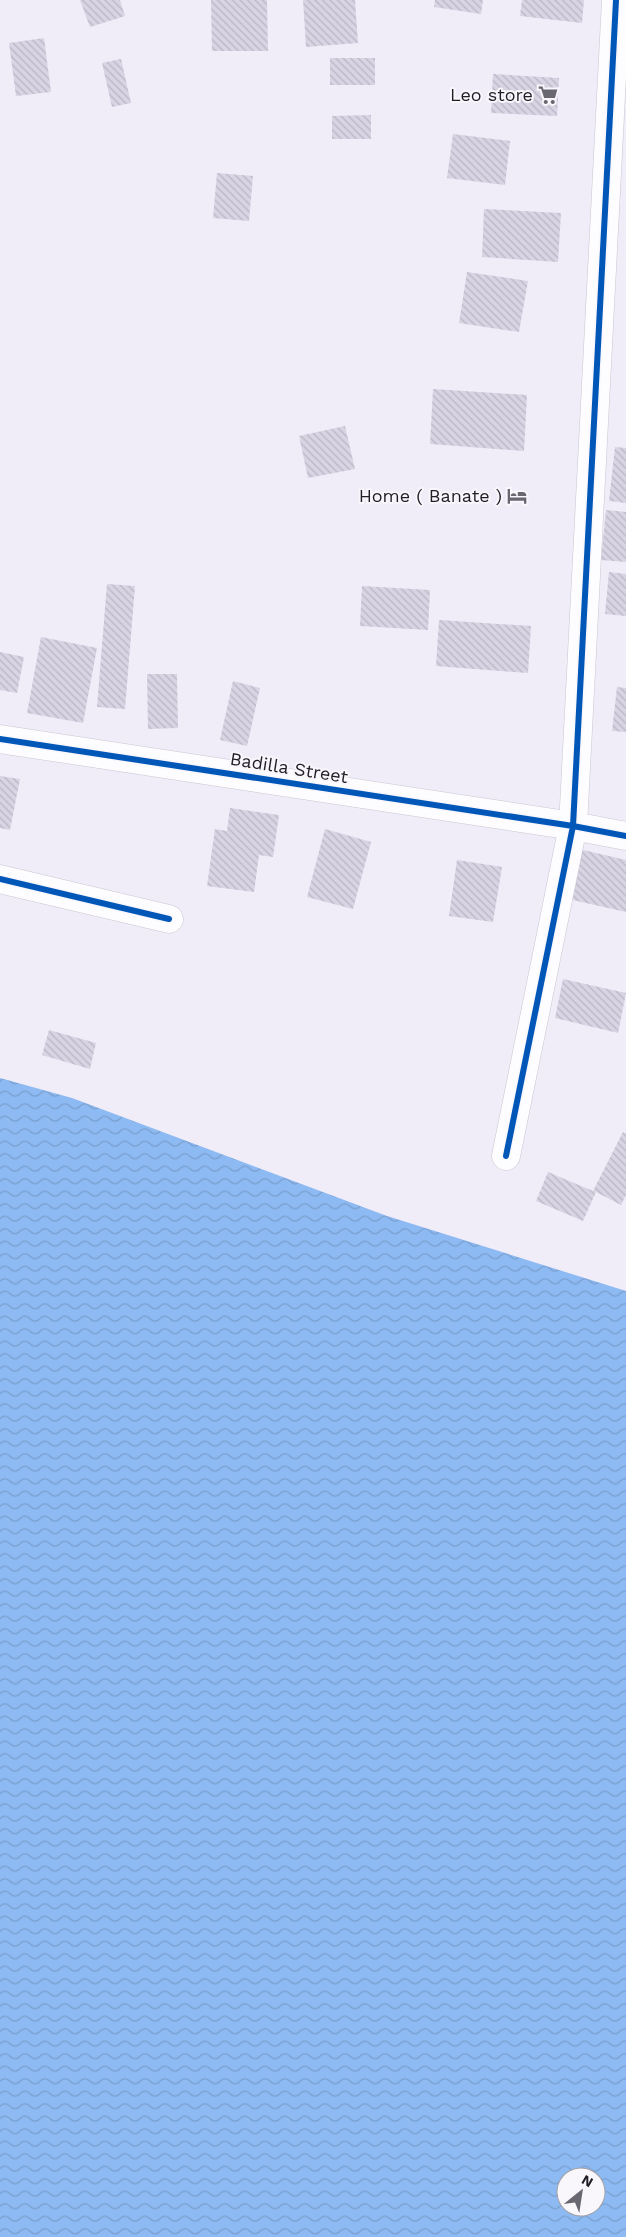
<svg xmlns="http://www.w3.org/2000/svg" width="626" height="2237" font-family="'Work Sans',sans-serif">
	<style>
		.water { fill: url(#water-waves); fill-rule: evenodd }
		.building { fill: url(#building-back-hatch) }
		.lines { fill: none; stroke-linecap: round; stroke-linejoin: round }
		.minor-casing { stroke: #cac7d0; stroke-width: 29 }
		.tertiary-casing { stroke: #cac7d0; stroke-width: 29 }
		.minor { stroke: #fdfcfe; stroke-width: 28 }
		.tertiary { stroke: #fdfcfe; stroke-width: 28 }
		.cycleway-casing { stroke: #f9f7fc; stroke-width: 9 }
		.cycleway { stroke: #0057b8; stroke-width: 6 }
		.labels { text-anchor: middle; stroke-width: 4; stroke-linejoin: round; paint-order: stroke }
		.poi-label { font-size: 18px; fill: #211f26; stroke: #f9f7fc; text-anchor: end }
		.street-label { font-size: 18px; fill: #211f26; stroke: #f9f7fc }
	</style>
	<defs>
		<pattern id="water-waves" width="16" height="10" patternUnits="userSpaceOnUse" patternTransform="scale(1.25)"><rect width="16" height="10" fill="#8dbaf2"/><path d="M0 5q4-4 8 0t8 0" fill="none" stroke="#799fcf"/></pattern>
		<pattern id="building-back-hatch" width="6" height="6" patternUnits="userSpaceOnUse" patternTransform="scale(1.25)"><rect width="6" height="6" fill="#d9d4e4"/><path d="M-1 5l2 2M0 0l6 6M5-1l2 2" fill="none" stroke="#bab6c3"/></pattern>
	</defs>
	<rect width="100%" height="100%" fill="#f0ecf8"/>
	<path class="water" d="M0,1078L72,1098L387,1216L626,1291V2237H0ZM566,2177H596V2207H566Z"/>
	<path class="building" d="M80,0H120L125,16L90,27Z
		M211,0H267L268,51H212Z
		M303,0H355L358,43L306,47Z
		M435,0H483L481,14L434,7Z
		M522,0H584L582,23L520,16Z
		M44,38L51,92L16,96L9,43Z
		M330,58H375V85H330Z
		M121,59L131,103L112,107L102,63Z
		M493,74L559,78L557,116L491,113Z
		M371,115V139H332V116Z
		M453,134L510,141L505,185L447,178Z
		M217,173L253,176L249,221L213,218Z
		M484,209L561,213L558,262L482,257Z
		M467,272L528,281L519,332L459,323Z
		M433,389L527,395L524,451L430,444Z
		M345,426L355,469L308,478L299,436Z
		M615,447L626,448V503L609,501Z
		M606,510L626,512V562L601,560Z
		M609,572L626,574V616L605,614Z
		M107,584L135,586L125,709L97,707Z
		M362,586L430,590L428,630L360,626Z
		M439,620L531,626L528,673L436,666Z
		M41,637L97,648L83,723L27,713Z
		M0,652L24,657L17,693L0,690Z
		M147,674H177L178,728L148,729Z
		M233,681L260,688L247,746L220,740Z
		M617,687L626,688V732L612,731Z
		M0,776L20,779L10,830L0,828Z
		M230,808L279,815L273,857L259,855L254,892L207,886L215,829L227,831Z
		M325,829L371,842L353,909L307,897Z
		M579,849L626,860V912L568,899Z
		M457,860L502,867L493,922L449,916Z
		M563,979L626,993L618,1033L555,1018Z
		M49,1030L96,1043L90,1069L42,1055Z
		M623,1132L626,1134V1195L621,1205L596,1192L583,1221L536,1201L548,1172L593,1191Z"/>
	<g class="lines">
		<defs>
			<path id="minor" d="M0,879L169,919
				M506,1156L573,826L626,836"/>
			<path id="tertiary" d="M0,739L573,826L616,0"/>
		</defs>
		<use href="#minor" class="minor-casing"/>
		<use href="#tertiary" class="tertiary-casing"/>
		<use href="#minor" class="minor"/>
		<use href="#tertiary" class="tertiary"/>
		<defs>
			<path id="cycleway" d="M0,739L573,826L626,836
				M0,879L169,919
				M506,1156L573,826L616,0"/>
		</defs>
		<use href="#cycleway" class="cycleway-casing"/>
		<use href="#cycleway" class="cycleway"/>
	</g>
	<defs>
		<symbol id="supermarket-bare" viewBox="-9 -9 18 18"><path d="M-6-5.5h2.5l.6 2H6L4.5 2H-2.5L-4.4-4H-6ZM-1.5 3.2a1.3 1.3 0 1 0 .1 0ZM3 3.2a1.3 1.3 0 1 0 .1 0Z" fill="#696770" stroke="#f9f7fc" stroke-width="2.5" paint-order="stroke"/></symbol>
		<symbol id="hotel-bare" viewBox="-9 -9 18 18"><path d="M-6-4.5h1.5V1H6V5H4.5V3h-9V5H-6ZM-4 0a1.8 1.8 0 1 1 3.6 0ZM.5 0V-2.5h3Q6-2.5 6 0Z" fill="#696770" stroke="#f9f7fc" stroke-width="2.5" paint-order="stroke"/></symbol>
	</defs>
	<g fill-rule="evenodd">
		<use href="#supermarket-bare" x="534" y="81" width="28" height="28"/>
		<use href="#hotel-bare" x="503" y="482" width="28" height="28"/>
	</g>
	<g class="labels">
		<g class="poi-label">
			<text x="533" y="101">Leo store</text>
			<text x="502" y="502">Home ( Banate )</text>
		</g>
		<g class="street-label">
			<text transform="translate(289 768) rotate(9)" y="6">Badilla Street</text>
		</g>
	</g>
	<g transform="translate(581 2192) rotate(30)"><circle r="24" fill="#f9f7fc" stroke="#a3a1a6"/>
	<path d="M0-4L9 19L0 12L-9 19Z" fill="#696770"/>
	<text y="-8" font-size="14" font-weight="bold" text-anchor="middle" fill="#211f26">N</text>
	</g>
</svg>
